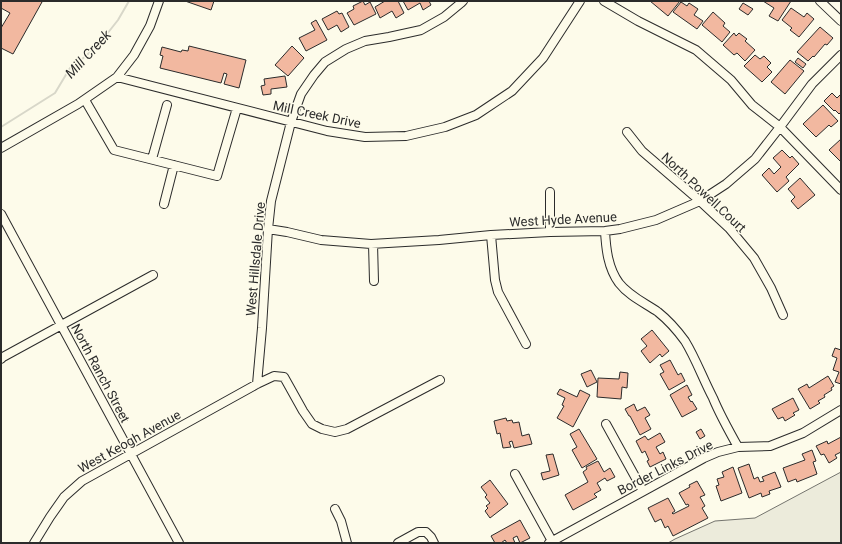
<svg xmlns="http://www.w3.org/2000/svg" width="842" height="544" font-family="Roboto,sans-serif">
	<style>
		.green { fill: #ecebdb; stroke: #74746e }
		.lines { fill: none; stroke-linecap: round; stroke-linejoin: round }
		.stream { stroke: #d8d7c9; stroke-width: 2 }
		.building { fill: #f2b8a0; stroke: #2b2b2b }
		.minor-casing { stroke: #2b2b2b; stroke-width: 10 }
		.minor { stroke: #fdfbea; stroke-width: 8 }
		.labels { text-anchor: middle; stroke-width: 3; stroke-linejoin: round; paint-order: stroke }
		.street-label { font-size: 13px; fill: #2b2b2b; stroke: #fdfbea }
		.water-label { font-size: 14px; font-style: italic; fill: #2b2b2b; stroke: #fdfbea }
	</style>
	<rect width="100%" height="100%" fill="#fdfbea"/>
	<path class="green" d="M841,472V543H668L675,539L715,521L755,518Z"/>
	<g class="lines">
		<path class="stream" d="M1,127L55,93L70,68L86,56L103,39L118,20L129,1"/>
	</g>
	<path class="building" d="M1,1H39L42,2L13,54L1,48V28L10,13L1,8Z
		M185,1H214L211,10Z
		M363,1L365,5L370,2L376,14L354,25L347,13L354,9L353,6Z
		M385,1H398L404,13L396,18L392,11L380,18L375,7Z
		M403,1H429L431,5L423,10L420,3L408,10Z
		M650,1H680L668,16Z
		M763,1H791L778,21L769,16L774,8Z
		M681,2L687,6L689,3L698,9L694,15L703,21L697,29L673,12Z
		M743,3L753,9L748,15L739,9Z
		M791,8L804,17L807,13L814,19L799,37L790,30L792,28L782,20Z
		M337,11L339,14L342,13L349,27L341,32L337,25L328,30L322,19Z
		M713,12L725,23L723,26L730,32L722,42L702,25Z
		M316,20L327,40L306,51L299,38L315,30L311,23Z
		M820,27L833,38L827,45L825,44L814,57L813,56L808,61L797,52Z
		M734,33L736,36L739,33L747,39L745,41L755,50L745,61L737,53L734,55L723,45Z
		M189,46L246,60L239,88L224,84L227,74L224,73L221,83L160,68L163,56L160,55L162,47L181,52L182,50L188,51Z
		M292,46L304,58L288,76L275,65Z
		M755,55L760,59L764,56L771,63L767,67L772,72L762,82L744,66Z
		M798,58L806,64L803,68L795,62Z
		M790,60L804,71L785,94L771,82Z
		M285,76L287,87L271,89V94L263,95L261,86L265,85L264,79Z
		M832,93L837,98L841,94V112L839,114L835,110L834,111L824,101Z
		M823,105L838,121L831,127L829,125L816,137L803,124Z
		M841,139V162L829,150Z
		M782,150L790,158L792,156L799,164L786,177L789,181L777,192L762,175L769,168L774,174L781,167L773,158Z
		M800,178L815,195L798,209L791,201L795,197L788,189Z
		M652,330L669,351L662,357L660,354L650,363L641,351L647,346L641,339Z
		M835,348L841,350V384L835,382L839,372L833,370L837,358L832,356Z
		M670,360L678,375L681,373L685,381L669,390L660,374L664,372L660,365Z
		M591,370L597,382L587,387L581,374Z
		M620,372L628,373L627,388L622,387L621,399L597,397L598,378L619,379Z
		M828,376L834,386L831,388L832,390L824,395L825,397L818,401L820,403L810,409L798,389L807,384L809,388Z
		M687,385L692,395L688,397L691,402L692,401L697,409L682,417L670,395Z
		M560,389L577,397L580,390L590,395L573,427L557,418L564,406L562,405L565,398L557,394Z
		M793,398L799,410L793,413L795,415L785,421L783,417L778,419L772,409Z
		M634,404L637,411L645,407L650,415L645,418L651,429L640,435L630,416H629L625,409Z
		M506,418L507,421L512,420L513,423L519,422L522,436L529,434L532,444L514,448L512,441L509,442L511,447L503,448L500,433L497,434L494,421Z
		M579,429L597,459L582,468L572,450L577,447L570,434Z
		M701,429L705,436L700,439L696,432Z
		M660,433L665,442L656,447L660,454L663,452L666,459L650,467L647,461L649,460L645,451L642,453L636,441L645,436L648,440Z
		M841,437V452L835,455L837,458L829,463L824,454L821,455L816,446L827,441L828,444Z
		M812,450L816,461L813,462L817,474L797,482L796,479L788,482L783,468L805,460L802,454Z
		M553,454L559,475L543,480L541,473L550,471L546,455Z
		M598,461L604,472L610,468L615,477L607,481L605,478L597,483L601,490L594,494L597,497L573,510L565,495L588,482L583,472L587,469L586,467Z
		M749,464L754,479L758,477L760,482L764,481L762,477L775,472L781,487L769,491L770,494L762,497L761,493L749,498L738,468Z
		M733,467L742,493L721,501L716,486L719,485L717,479L724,477L722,472Z
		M490,480L508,504L490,518L485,511L488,508L486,506L490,503L485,497L487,495L481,487Z
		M697,481L705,495L700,497L705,506L702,508L708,518L673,536L668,526L665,528L661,519L655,522L648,508L668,498L675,511L672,513L673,514L689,506L688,504L686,505L679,493L690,487L689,485Z
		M520,520L530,538L520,543L517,536L513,538L515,543H507L505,540L501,543H495L491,536Z"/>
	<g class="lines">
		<defs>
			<path id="minor" d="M604,1L638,21L696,50L731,80L752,105L780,127L841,190
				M820,1L841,21
				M117,77L327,131L365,137L406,136L445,127L476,115L512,91L543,58L580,1
				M85,100L114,150L217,176L237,108
				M627,132L642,151L700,201L729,228L754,258L771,288L783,315
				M1,148L78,104L117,77L134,55L150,26L159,1
				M152,159L167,105
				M550,192V232
				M164,204L174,165
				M1,214L179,543
				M268,229L287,232L321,240L371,244L439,240L491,235L550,232L605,231L620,229L656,220L700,201L726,184L755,159L780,127L812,84L841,55
				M605,231C606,249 608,268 619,283C629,296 645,303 658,312C668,320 677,330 685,341C696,359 703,379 713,398C720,415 729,431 738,447
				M491,235L495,280L498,292L526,344
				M373,244L374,281
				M1,359L3,357L153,275
				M257,384L262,328L268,229L271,201L291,122L301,94L314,75L325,62L346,49L365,41L389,37L421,30L444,17L461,3L463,1
				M606,424L643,491
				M515,474L552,541
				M335,509L341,521L347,543
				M34,543L50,517L64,497L82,481L257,384L274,376L284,377L303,411L312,424L322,429L335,432L347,429L440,380
				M398,543L418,532H426L431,537L434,543
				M549,543L704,458L718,452L738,447L770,446L803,433L841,410"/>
		</defs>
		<use href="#minor" class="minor-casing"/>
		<use href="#minor" class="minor"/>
	</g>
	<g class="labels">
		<g class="street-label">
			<text transform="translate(317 114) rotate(12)" y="5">Mill Creek Drive</text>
			<text transform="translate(704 192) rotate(43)" y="5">North Powell Court</text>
			<text transform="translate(563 219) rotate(-3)" y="5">West Hyde Avenue</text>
			<text transform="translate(255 259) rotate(-85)" y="5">West Hillsdale Drive</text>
			<text transform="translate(101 373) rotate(62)" y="5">North Ranch Street</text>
			<text transform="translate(129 441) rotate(-29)" y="5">West Keogh Avenue</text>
			<text transform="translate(665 467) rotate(-27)" y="5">Border Links Drive</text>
		</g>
		<g class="water-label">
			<text transform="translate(88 54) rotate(-47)" y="5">Mill Creek</text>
		</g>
	</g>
	<rect width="842" height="544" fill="none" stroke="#2b2b2b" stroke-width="4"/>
</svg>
